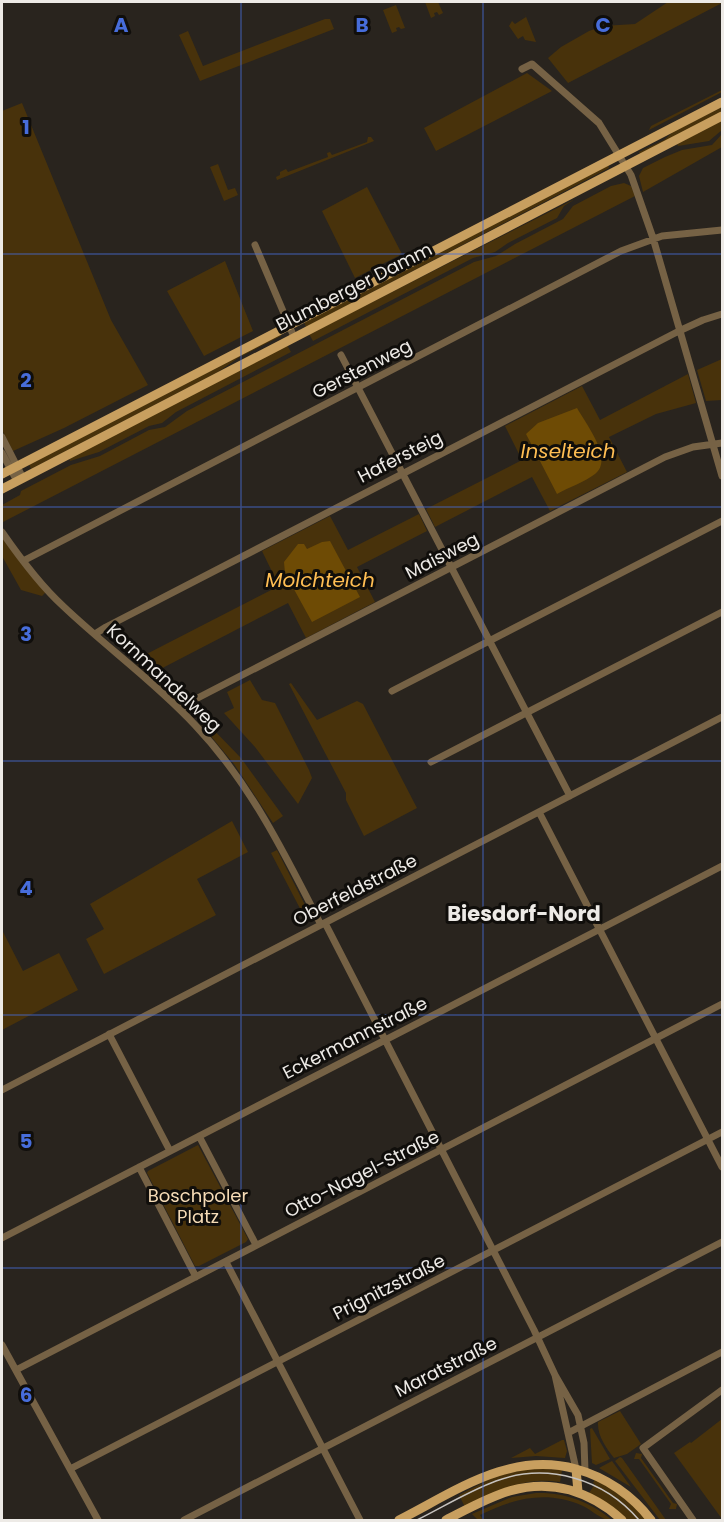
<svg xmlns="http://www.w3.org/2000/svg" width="724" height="1522" font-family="Poppins,sans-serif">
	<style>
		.green { fill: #48320b }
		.water { fill: #6e4b05 }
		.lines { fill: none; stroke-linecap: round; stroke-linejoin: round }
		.minor { stroke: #766245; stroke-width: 7 }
		.major { stroke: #c89f5f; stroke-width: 9 }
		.tram { stroke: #c6c2be; stroke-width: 1.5 }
		.grid { fill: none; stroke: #476ddb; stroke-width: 1.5; stroke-opacity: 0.55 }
		.labels { text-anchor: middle; stroke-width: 6; stroke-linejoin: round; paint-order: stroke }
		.street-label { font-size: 18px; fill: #edeae6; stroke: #100e0b }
		.park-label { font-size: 18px; fill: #f5dbb6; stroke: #100e0b }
		.water-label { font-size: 20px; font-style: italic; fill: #ffbe53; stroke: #100e0b }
		.quarter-label { font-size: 21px; font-weight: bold; fill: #edeae6; stroke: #100e0b }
		.grid-label { font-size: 20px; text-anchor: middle; font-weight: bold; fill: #476ddb; stroke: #100e0b; stroke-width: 6; stroke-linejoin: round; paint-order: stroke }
	</style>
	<rect width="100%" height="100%" fill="#29241e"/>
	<path class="green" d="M425,2H438L443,13L439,15L437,12L434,13L435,16L431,18Z
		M668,2H722V3L568,83L548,58L561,47L589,31L603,26L635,24Z
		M396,5L405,28L401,29L399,27L396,28L397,31L392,33L383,10Z
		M523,9L536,42L525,40L523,36L518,39L509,26L512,21L515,24L526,17Z
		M325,19H330L334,29L200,81L179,35L188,31L203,66Z
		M527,73L552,91L436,151L424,128Z
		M722,90V92L649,130L651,126Z
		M22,103L111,320L148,385L64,428L13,451L2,430V111Z
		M722,107V112L641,155L639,152L664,140L675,130Z
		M722,120V130L709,141L678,146L677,144Z
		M722,134V147L643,192L639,176L643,168L665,157L682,150L712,145Z
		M368,137H371L374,141L277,180L276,177L280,175V172L286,169L288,172L328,157L327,153L330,152L332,155L367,142Z
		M218,164L228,190L235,188L238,195L224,201L210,167Z
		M608,165L609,168L306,327L304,322Z
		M624,183L631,186L635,196L3,522L2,505L20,495L21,491L71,465L100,456L149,430L165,427L187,411L474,262L496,256L515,244L563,219L573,206L611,186Z
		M367,187L402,254L355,278L322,211Z
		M575,199L564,206L557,218L508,243L495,252L473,258L313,341L309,334Z
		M225,261L253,331L204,356L167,291Z
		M281,334V336L238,358L218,372L31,469L29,464Z
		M287,345L291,352L176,412L162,423L149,426L99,452L70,461L69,458Z
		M722,359V400L706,401L697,370Z
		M688,374L696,403L656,414L609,437L627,472L550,511L532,477L435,527L426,509L522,460L505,426L582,386L600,420Z
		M419,514L427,531L357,567L375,602L306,638L288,603L149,675L133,661L279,586L262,551L330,516L348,550Z
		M2,535L46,592L42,596L21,590L2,556Z
		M250,680L262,700L275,703L309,770L312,778L298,804L255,747L224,713L234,708L227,692Z
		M291,683L317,720L357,701L363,704L417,808L364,836L346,800V793L289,684Z
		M205,721L241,758L283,816L273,823L234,764L200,723Z
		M232,821L248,852L197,879L216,915L104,974L86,939L104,929L90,904Z
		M277,850L308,911L305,918L271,853Z
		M2,930L23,971L59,953L78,990L2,1030Z
		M198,1145L248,1239L246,1242L199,1266H195L147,1173L148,1171Z
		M620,1411L641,1444L627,1454L614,1458C606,1448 597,1435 598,1422Z
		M722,1419V1519L674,1453L690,1442L691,1443Z
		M592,1428L610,1459L596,1465L592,1463L590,1429Z
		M562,1440H564L567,1451L565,1458L536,1456L511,1458L530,1448L535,1454Z
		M636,1453L642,1454L641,1458L673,1503L677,1504L676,1509H669L671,1504L639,1459H634Z
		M620,1457L622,1458L666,1520H660L615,1461Z
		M612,1461L631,1487L599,1468Z
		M532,1468L562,1470L560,1482C525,1476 495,1492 465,1507L459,1495L496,1476Z
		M595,1479C615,1489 632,1503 647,1520H626L589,1493L595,1484L593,1483Z
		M536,1493C564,1492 591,1502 612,1520C602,1521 592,1510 583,1506C547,1490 514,1498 480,1515L483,1520H478L472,1514L512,1497Z"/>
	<path class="water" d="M577,408C586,424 614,459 595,474C585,482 569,487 557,494L526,434L538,423Z
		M330,541L360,597L312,622L285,573L284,562L298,544H304L307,549L322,542Z"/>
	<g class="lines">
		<path class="minor" d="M522,69L532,64L599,123L631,175L653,238L722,476
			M255,245L294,337
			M341,355L570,796
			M2,437L23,478
			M2,453L17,481
			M2,532C20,558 39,584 63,606C106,647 154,681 195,725C250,783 285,854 321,925
			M23,561L621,251L662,236L722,230
			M95,634L106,627L679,331L703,320L722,314
			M392,691L722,521
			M180,710L188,703L665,457L693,447L722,443
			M431,762L722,612
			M539,812L722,1167
			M325,923L534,1330L555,1375L578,1415L584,1443L585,1471
			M109,1034L170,1151
			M2,1090L722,717
			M199,1136L256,1245
			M139,1167L196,1277
			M2,1238L722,866
			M226,1262L360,1520
			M2,1345L98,1520
			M16,1370L722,1004
			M555,1375L576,1469
			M568,1433L722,1352
			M70,1469L722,1132
			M184,1520L722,1242
			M693,1520L643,1448L722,1390"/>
		<path class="major" d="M2,474L722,102
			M2,489L722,116
			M576,1469L578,1492
			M399,1520C456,1491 510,1451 576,1469C606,1477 633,1496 651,1520
			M446,1520C487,1499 522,1477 570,1490C590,1496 607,1506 622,1520"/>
		<path class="tram" d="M417,1520C443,1507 469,1491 496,1481C548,1462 604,1479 639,1520"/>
	</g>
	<path class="grid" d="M241,2V1520M483,2V1520M2,254H722M2,507H722M2,761H722M2,1015H722M2,1268H722"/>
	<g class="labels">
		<g class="street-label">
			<text transform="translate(354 287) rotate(-27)" y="6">Blumberger Damm</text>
			<text transform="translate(362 369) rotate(-27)" y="6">Gerstenweg</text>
			<text transform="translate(400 457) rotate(-27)" y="6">Hafersteig</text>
			<text transform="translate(442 556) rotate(-27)" y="6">Maisweg</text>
			<text transform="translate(164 678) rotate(43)" y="6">Kornmandelweg</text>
			<text transform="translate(355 890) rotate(-27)" y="6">Oberfeldstraße</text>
			<text transform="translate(355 1038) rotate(-27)" y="6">Eckermannstraße</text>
			<text transform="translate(362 1174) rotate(-27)" y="6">Otto-Nagel-Straße</text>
			<text transform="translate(389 1287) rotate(-27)" y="6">Prignitzstraße</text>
			<text transform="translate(446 1367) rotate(-27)" y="6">Maratstraße</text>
		</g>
		<g class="park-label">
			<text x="198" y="1202">Boschpoler<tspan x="198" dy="21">Platz</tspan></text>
		</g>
		<g class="water-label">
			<text x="568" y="458">Inselteich</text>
			<text x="320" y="587">Molchteich</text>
		</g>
		<g class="quarter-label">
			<text x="524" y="921">Biesdorf-Nord</text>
		</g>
	</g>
	<g class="grid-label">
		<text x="121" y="32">A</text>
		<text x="362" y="32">B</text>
		<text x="603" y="32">C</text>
		<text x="26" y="134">1</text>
		<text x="26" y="387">2</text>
		<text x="26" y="641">3</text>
		<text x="26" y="895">4</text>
		<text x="26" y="1148">5</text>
		<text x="26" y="1402">6</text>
	</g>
	<rect width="724" height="1522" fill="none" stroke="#edeae6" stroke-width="6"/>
</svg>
